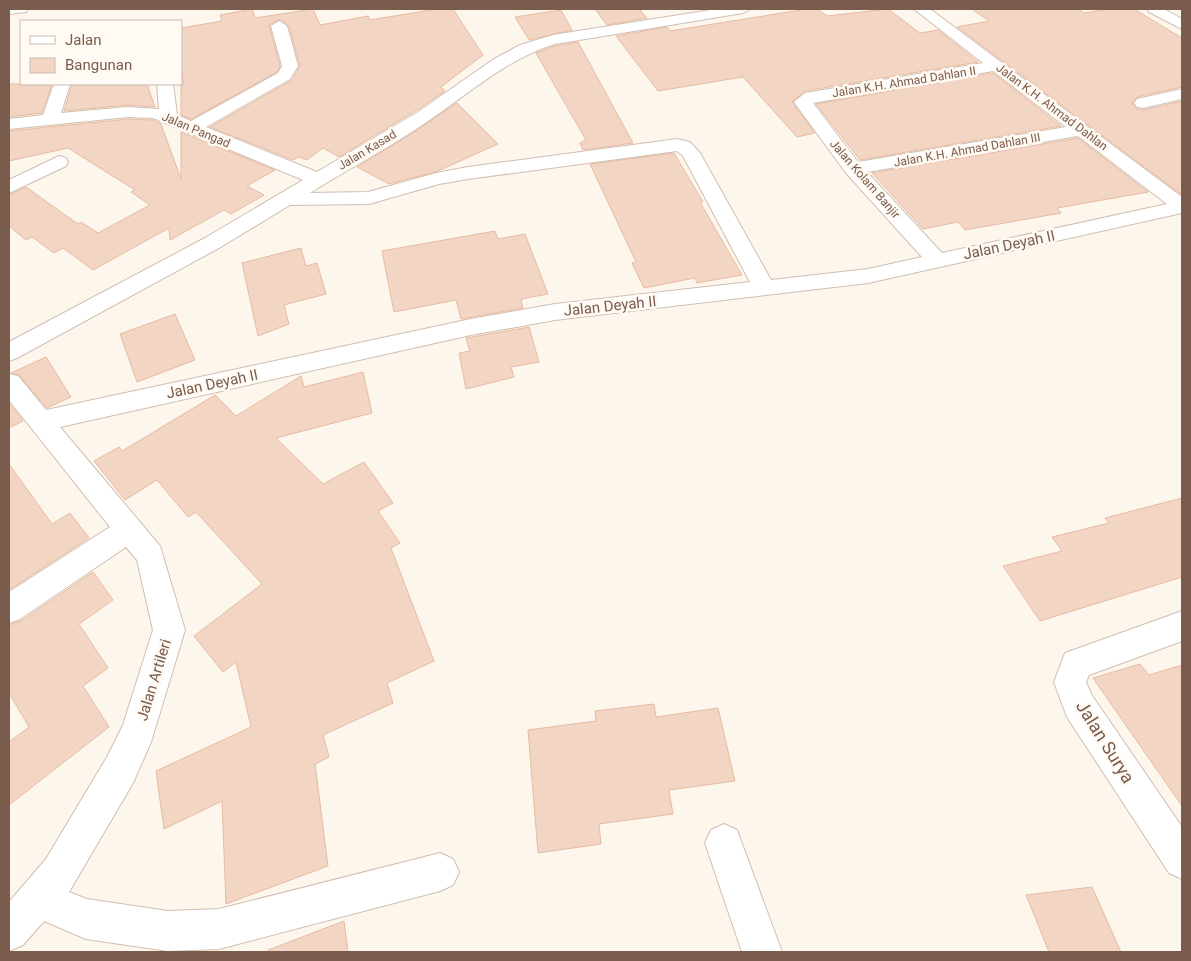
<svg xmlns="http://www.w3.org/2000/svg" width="1191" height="961" font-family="Roboto,sans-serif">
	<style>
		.building { fill: #f3d5c3; stroke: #e6bba3 }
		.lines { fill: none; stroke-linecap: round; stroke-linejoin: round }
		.street-casing { stroke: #d1beb0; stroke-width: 2 }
		.street { fill: #fff; fill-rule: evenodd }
		.labels { text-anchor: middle; stroke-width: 5; stroke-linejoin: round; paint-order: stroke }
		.far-street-label { font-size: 12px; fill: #7a5c4d; stroke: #fffaf3 }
		.street-label { font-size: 15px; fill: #7a5c4d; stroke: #fffaf3 }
		.near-street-label { font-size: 18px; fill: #7a5c4d; stroke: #fffaf3 }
	</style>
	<rect width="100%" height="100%" fill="#fdf6ec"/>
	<path class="building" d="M252,9L255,18L313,9L320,25L368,16L370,20L437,9H453L483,55L441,87L445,91L417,110L339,157L323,148L307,160L299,157L293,160L210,127L292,80L300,66L289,26L280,19L269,25L280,66L277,72L191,119L181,115V84H184L181,71V28L222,21L220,15Z
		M595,9H639L647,18L607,25Z
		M807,9H817L827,16L888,9L920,33L938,30L978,62L805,91L792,102L815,133L797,137L743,77L658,91L616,36L667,27L670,31Z
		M972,9H1078L1084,13L1110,9H1134L1182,38V87L1137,97L1132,103L1137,109L1143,110L1182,101V195L957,27L989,21Z
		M561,10L572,30L529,40L515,17Z
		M578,42L633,143L583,150L580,143L586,140L536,53L555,46Z
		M993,73L1061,126L860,160L816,104Z
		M9,84H52L42,113L9,117Z
		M72,84H147L155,107L128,105L64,111Z
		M457,103L498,144L438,171L389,184L357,167L417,130Z
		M128,119L153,120L161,124L181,179V132L275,170L247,186L264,195L231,214L224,210L170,240L169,228L93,270L63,248L54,253L32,237L26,240L9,226V195L26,187L78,224L81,222L98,233L150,205L131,192L135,190L68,148L9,161V131Z
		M1078,138L1148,192L1057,208L1061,213L965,230L958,222L923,229L872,173Z
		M674,153L703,202H700L742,275L697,283L695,278L644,288L632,263L636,262L590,164Z
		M495,231L498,239L525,234L548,294L521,299L523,308L461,319L456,300L394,312L382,251Z
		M301,248L306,266L317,263L326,294L284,305L289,324L258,336L242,263Z
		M175,314L195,360L137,382L120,334Z
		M529,327L539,362L511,367L514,377L466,389L459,353L470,351L466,338Z
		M46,357L71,397L47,408L19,375L11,373Z
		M363,372L372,413L276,438L323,484L364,462L393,503L378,511L400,543L391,548L434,661L387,683L393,703L323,735L329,757L315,764L328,866L226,904L222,801L164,829L156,771L251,727L236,662L223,672L194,636L262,584L196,512L188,517L157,480L125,500L94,461L119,447L122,451L215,395L236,416L301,376L304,387Z
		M9,403L23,421L9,428Z
		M9,464L52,524L70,513L89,538L9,590Z
		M1182,498V577L1040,621L1003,566L1062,551L1052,537L1109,523L1105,518Z
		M93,572L113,600L79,624L108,668L83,686L109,727L9,805V742L29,727L9,693V625L21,621Z
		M1140,664L1149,675L1182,665V806L1093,678Z
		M654,704L656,717L718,708L735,781L669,790L673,814L599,824L601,844L538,853L528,730L596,721L595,711Z
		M1092,887L1121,952H1049L1026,895Z
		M344,921L348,952H269L268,950Z"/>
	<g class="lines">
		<defs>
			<path id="street" d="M9,9H28L26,12L9,14Z
				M717,9H750L743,13L555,44C507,59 472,91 431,119C392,146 350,168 310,193L368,192L436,173L468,167L677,139L690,142L700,153L771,280L868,269L922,257L846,173L794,102L805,93L811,92L983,63L914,9H930L1182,197V213L868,283L555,320L471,335L60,427L160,546L185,630L151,742L133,783L69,892L87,899L168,911L219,909L440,853L453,859L459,872L453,885L440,891L219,949L168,951L86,939L44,921L23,945L9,951V902L46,859L107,757L123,725L153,630L137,560L126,547L20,619L9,623V592L110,527L9,400V374L18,376L46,410L471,319L555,304L750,282L683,156L677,151L468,179L439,184L369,204L290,205L219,248L17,358L9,361V342L205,238L303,180L153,118L128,117L9,129V119L43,115L54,84H70L61,113L128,107L159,109L157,84H173L177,115L191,121L278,73L282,66L271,26L279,21L287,26L298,66L290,79L206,127L317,172L418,112L494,59L520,45L553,35ZM993,71L1066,127L858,162L813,103ZM1078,136L1167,204L942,253L867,172Z
				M1147,9H1164L1182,19V29L1149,12Z
				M1182,89V99L1143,108L1137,107L1134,103L1137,99Z
				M59,156L66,158L68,162L66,166L9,193V180Z
				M1182,611V641L1089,675L1086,682L1091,694L1182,827V879L1169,873L1067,717L1054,682L1065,653Z
				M724,824L737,830L782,952H742L705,843L711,830Z"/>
		</defs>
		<use href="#street" class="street-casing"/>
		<use href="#street" class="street"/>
	</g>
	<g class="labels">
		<g class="far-street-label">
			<text transform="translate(904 82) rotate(-9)" y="4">Jalan K.H. Ahmad Dahlan II</text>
			<text transform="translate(1052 107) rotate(37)" y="4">Jalan K.H. Ahmad Dahlan</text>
			<text transform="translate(196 130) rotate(23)" y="4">Jalan Pangad</text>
			<text transform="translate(367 150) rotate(-31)" y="4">Jalan Kasad</text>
			<text transform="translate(967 150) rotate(-10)" y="4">Jalan K.H. Ahmad Dahlan III</text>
			<text transform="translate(865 179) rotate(49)" y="4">Jalan Kolam Banjir</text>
		</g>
		<g class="street-label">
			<text transform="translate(1009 245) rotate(-12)" y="5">Jalan Deyah II</text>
			<text transform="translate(610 306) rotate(-6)" y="5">Jalan Deyah II</text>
			<text transform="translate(212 384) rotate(-12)" y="5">Jalan Deyah II</text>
			<text transform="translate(154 680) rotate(-73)" y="5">Jalan Artileri</text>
		</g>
		<g class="near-street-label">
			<text transform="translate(1105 742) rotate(58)" y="6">Jalan Surya</text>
		</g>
	</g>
	<rect width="1191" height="961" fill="none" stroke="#7a5c4d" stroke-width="20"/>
	<rect x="20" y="20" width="162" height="65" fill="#fffaf3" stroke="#cabbb1"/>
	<rect x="30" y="36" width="25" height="8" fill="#ffffff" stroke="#cabbb1"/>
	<text x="65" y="45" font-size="15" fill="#7a5c4d">Jalan</text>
	<rect x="30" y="58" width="25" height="15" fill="#f3d5c3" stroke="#cabbb1"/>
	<text x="65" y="70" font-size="15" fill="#7a5c4d">Bangunan</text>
</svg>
